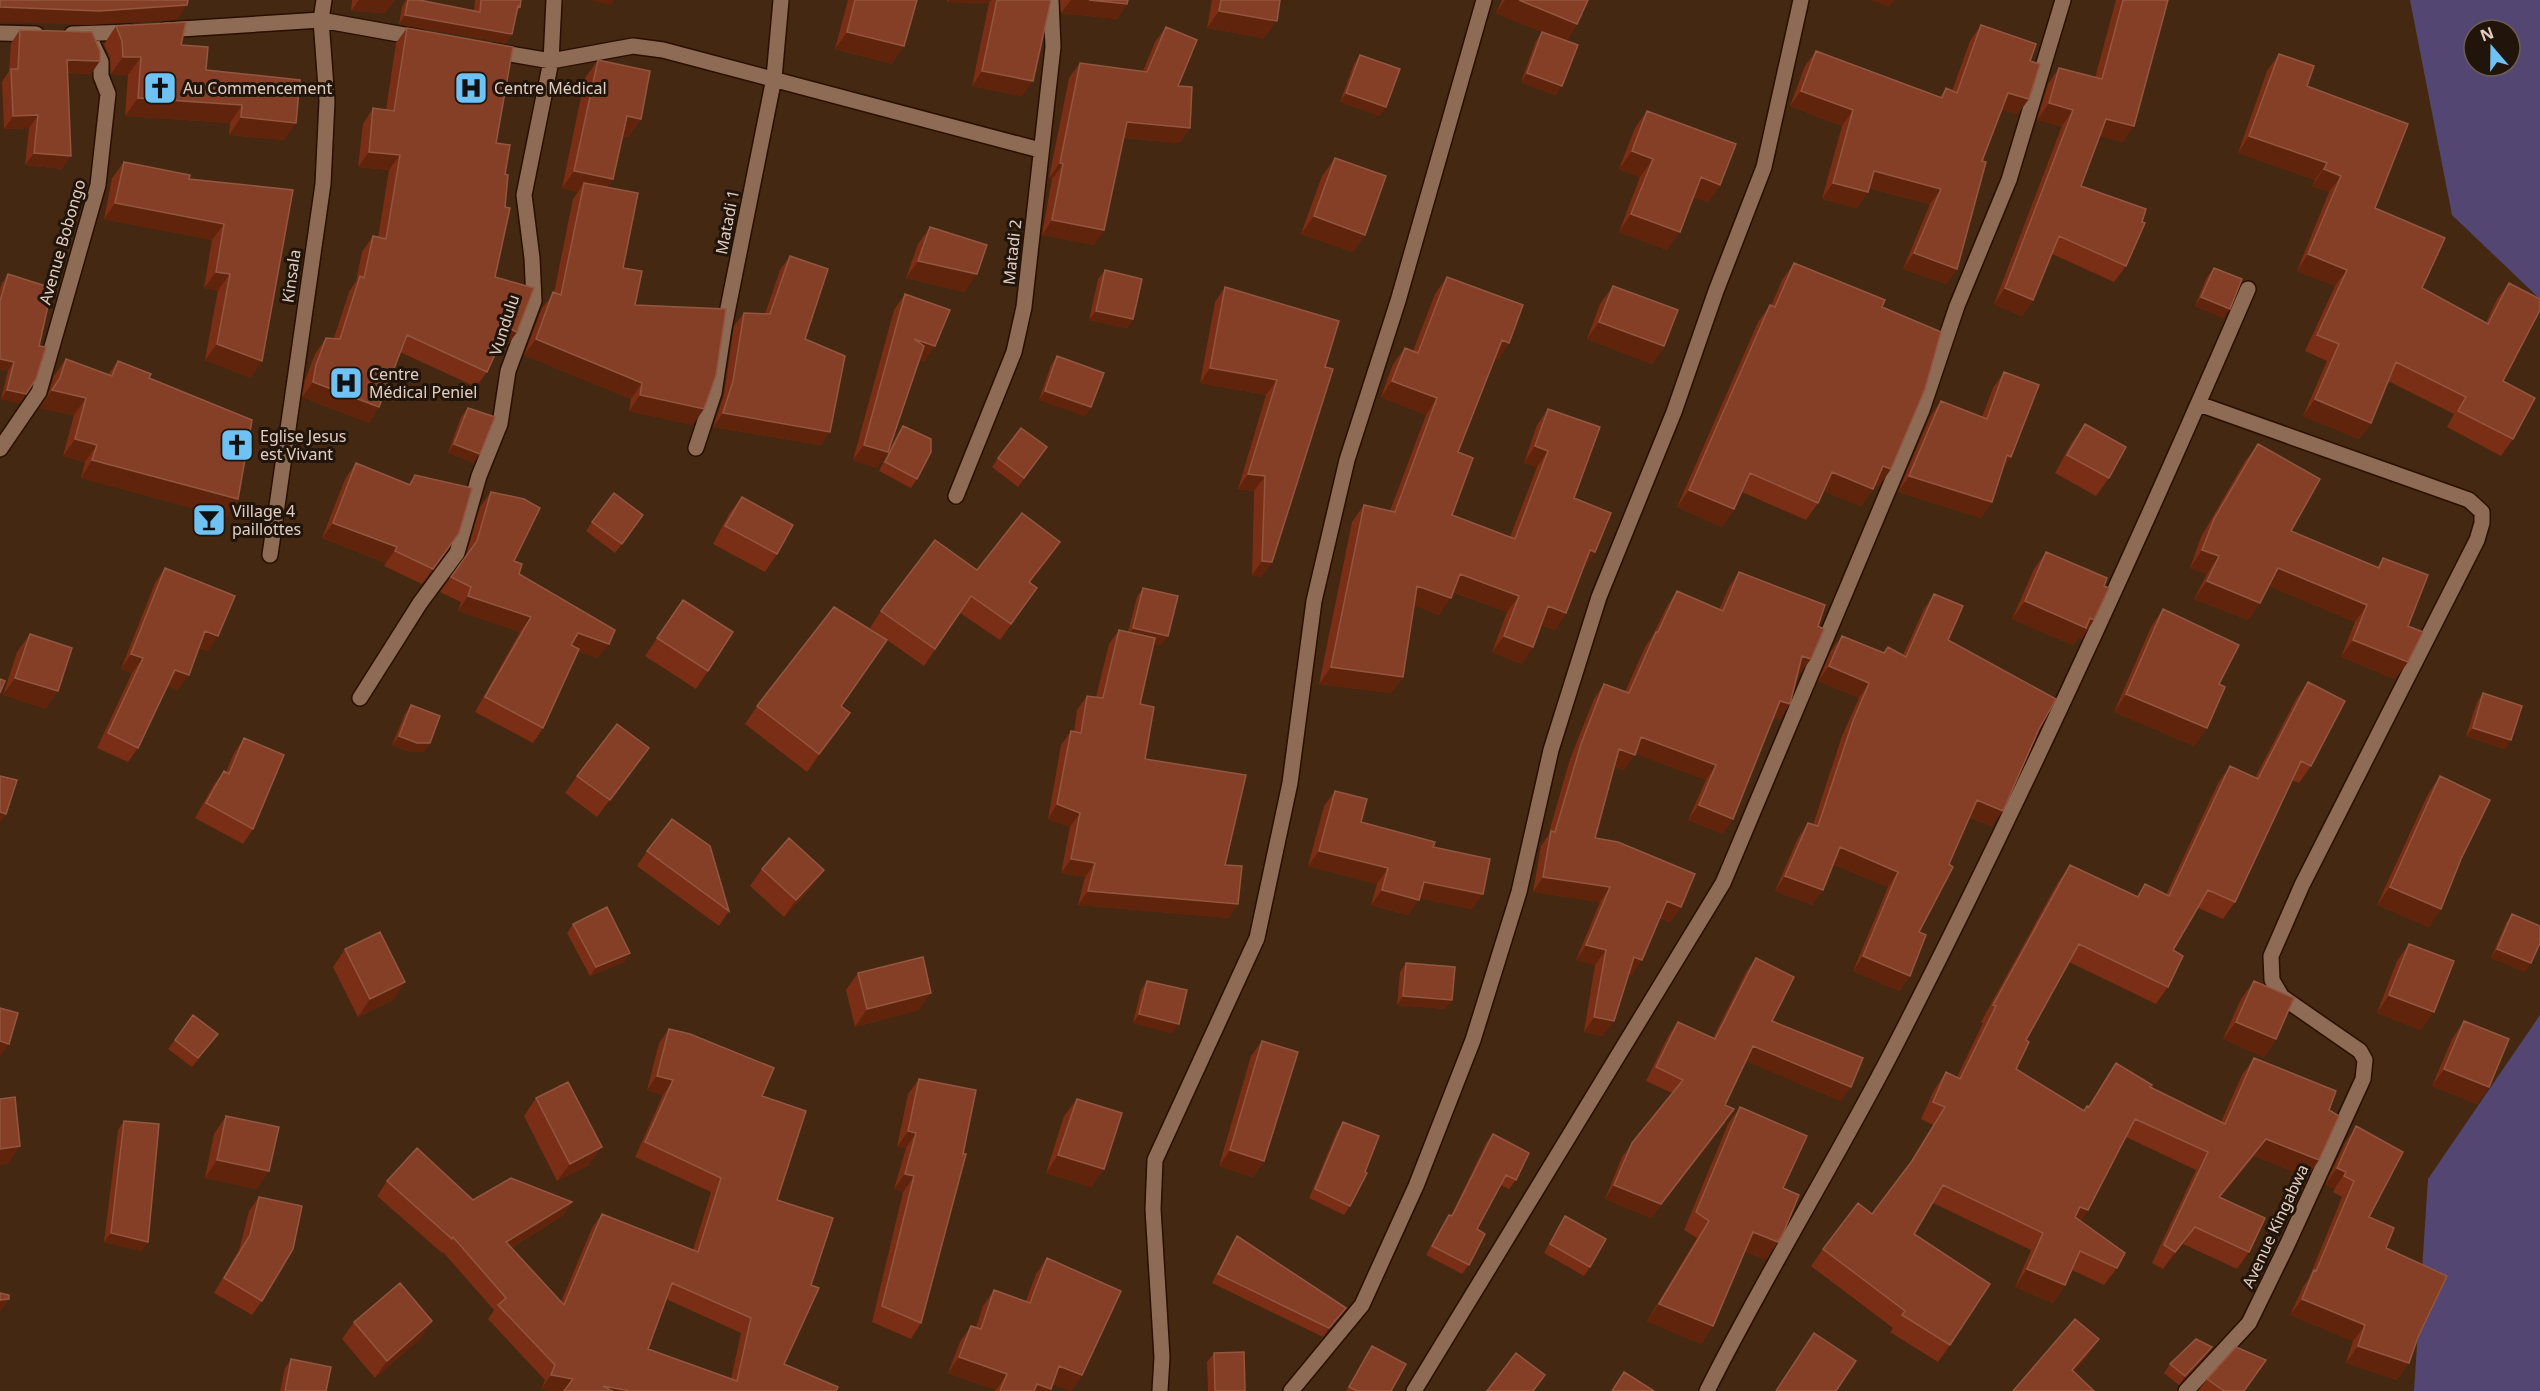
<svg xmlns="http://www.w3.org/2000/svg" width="2540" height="1391" font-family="'Noto Sans',sans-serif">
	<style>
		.green { fill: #534673; fill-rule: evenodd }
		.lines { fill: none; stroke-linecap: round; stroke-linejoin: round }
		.street-casing { stroke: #2a0f00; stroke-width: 18 }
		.street { stroke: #8d6b54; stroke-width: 15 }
		.wall { fill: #7a2e15; fill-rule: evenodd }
		.shaded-wall { fill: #60240c }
		.building { fill: #853f27; stroke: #935640; stroke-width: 1.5; fill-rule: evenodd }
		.labels { text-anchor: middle; stroke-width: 6; stroke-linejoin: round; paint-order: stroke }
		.poi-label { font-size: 16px; fill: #e1cec1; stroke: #21140b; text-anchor: start }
		.street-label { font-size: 16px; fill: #e1cec1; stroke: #21140b }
	</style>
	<rect width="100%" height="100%" fill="#442811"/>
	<path class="green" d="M2410,0H2540V299L2452,215ZM2474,30H2510V66H2474Z
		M2540,1015V1391H2414L2428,1179Z"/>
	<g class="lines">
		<defs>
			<path id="street" d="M165,30L321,20L421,38
				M0,33L36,34
				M72,34L129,32
				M492,51L551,61L633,46L663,50L1040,150
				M696,448L714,393L724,328L774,78L781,0
				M0,449L39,392L98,185L108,94L101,76V62L92,43
				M956,496L1014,352L1024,307L1053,47L1051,0
				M270,555L323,184L327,101L321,20L324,0
				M360,698L420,603L457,553L479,476L500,424L508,371L534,301L532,258L524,195L551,61L554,0
				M1160,1391L1162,1357L1153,1209L1155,1160L1257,938L1290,783L1314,601L1347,460L1398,301L1484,0
				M1291,1391L1362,1305L1416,1186L1473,1040L1519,892L1551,750L1599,597L1674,412L1716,291L1764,167L1801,0
				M1414,1391L1723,883L1922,410L1957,306L2009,180L2063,0
				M1707,1391C1766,1273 1836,1161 1896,1044C2023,797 2138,544 2248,289
				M2186,1391L2249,1323L2288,1243L2363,1079L2365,1060L2360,1051L2282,997L2272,980L2271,956L2302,885L2477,540L2482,523V512L2469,500L2199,404"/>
		</defs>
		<use href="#street" class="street-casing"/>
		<use href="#street" class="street"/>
	</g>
	<path class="wall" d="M352,0H395L385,13L351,11Z
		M406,0L474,11L475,0H521L520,7L517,12L512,34L506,43L399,24L402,7Z
		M848,0H917L892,64L835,49Z
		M947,0H1051L1022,96L972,86L989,3L947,2Z
		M1060,0H1128L1127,4L1117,19L1061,13Z
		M1212,0H1280L1264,38L1207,28Z
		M1502,0H1588L1577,24L1566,41L1562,86L1555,95L1521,82L1536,41L1542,32L1496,13Z
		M2116,0H2168L2123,142L2100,136L2081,186L2126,266L2114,282L2052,254L2033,300L2022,316L1994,304L2062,126L2037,120L2048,84L2059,68L2095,78Z
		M1981,25L2030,61L2018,114L2002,110L1982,161L1957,269L1946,284L1903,269L1930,204L1869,188L1868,192L1857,208L1822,199L1842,126L1790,106L1805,66L1816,51L1940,97L1946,88L1952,91L1970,41Z
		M116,26L181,45L206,70L284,140L229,135L230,123L125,116L128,75L111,74L110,58L104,44Z
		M1166,27L1178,86L1190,128L1179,143L1124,138L1094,245L1042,235L1052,179L1049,178L1069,78L1080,63L1143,71L1155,42Z
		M407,28L496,143L505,174L495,277L517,332L506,347L499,344L487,372L476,387L400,352L379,407L369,423L302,397L305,380L315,354L326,338H334L349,292L356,281L362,252L373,236L378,238L389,170L358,167L363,124L373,108L386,110L396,43Z
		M20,30L91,74L68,73L62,169L25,165L29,128L4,129L2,82L9,71L11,43Z
		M2279,54L2307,86L2375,208L2422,288L2486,323L2497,299L2509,283L2503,381L2513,439L2501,456L2447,427L2454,414L2388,381L2371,423L2359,439L2303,416L2327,361L2305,351L2335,286L2297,271L2329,192L2312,186L2315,180L2238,153L2267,71Z
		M1360,55L1380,116L1340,102L1354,64Z
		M598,60L641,119L628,137L623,136L613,179L607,187L623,268L635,305L693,425L629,411L631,399L524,355L542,308L554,293L573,199L578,192L562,188L585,78Z
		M1647,111L1720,185L1708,202L1693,197L1667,250L1619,232L1640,177L1619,169L1635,128Z
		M1335,158L1365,235L1353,252L1301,234L1322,176Z
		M124,162L189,179L293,190L251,378L205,360L218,290L204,288L212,240L104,219L112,178Z
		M930,227L965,292L906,278L918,244Z
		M790,256L805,339L821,445L713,427L724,395L734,326L744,313L765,314L780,270Z
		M1794,263L1882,307L1891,469L1879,486L1875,485L1873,489L1861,506L1823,491L1818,503L1806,520L1742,492L1734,509L1722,527L1677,507L1758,322L1770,305L1771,306L1782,280Z
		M2214,268L2224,318L2195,306L2207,277Z
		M1105,270L1133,319L1127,328L1089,320L1098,279Z
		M8,274L39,346L20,403L1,399L8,371L0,369V289L2,283Z
		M1447,277L1509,343L1498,359L1495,358L1458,452L1452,515L1510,537L1537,467L1524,463L1537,425L1548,409L1574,498L1595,552L1583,568L1566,613L1555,630L1542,625L1522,664L1492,652L1507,612L1453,592L1439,615L1414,605L1403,677L1391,693L1319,684L1352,522L1364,505L1390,511L1426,415L1381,397L1393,364L1405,348L1413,351L1435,294Z
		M1613,286L1664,346L1652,364L1587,339L1600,304Z
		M1225,287L1325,367L1272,562L1261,577L1252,575L1254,491L1238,489L1266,395L1200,383L1215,302Z
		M905,294L935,346L924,361L920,360L877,468L853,460L894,310Z
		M1057,356L1091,407L1085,416L1039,400L1051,365Z
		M66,359L108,375L118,361L149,378L238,499L226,517L81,478L85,462L63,456L74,415L40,408L48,395L54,376Z
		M2004,372L2011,457L2002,470L1992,502L1981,518L1898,492L1930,417L1941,401L1982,417L1993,388Z
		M468,408L474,463L448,453L461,417Z
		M2085,424L2109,478L2096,496L2055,473L2072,442Z
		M903,426L917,479L911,488L879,471L897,435Z
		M2258,444L2291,531L2377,567L2383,558L2408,626V662L2395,679L2341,657L2355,622L2269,586L2260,603L2248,620L2194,599L2207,574L2190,568L2201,537L2245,461Z
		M1041,456L1018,487L992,467L998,458Z
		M356,463L409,484L415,475L448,549L422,584L384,566L386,563L322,538L345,479Z
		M491,492L519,574L598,658L578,651L543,728L533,743L475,712L520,632L458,611L461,602L440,592L466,555L480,507Z
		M742,497L777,554L765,572L713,544L729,514Z
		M592,522L637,524L615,553L586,531Z
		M2046,552L2104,586L2094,620L2082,638L2079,637L2073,645L2012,619L2034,569Z
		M1049,559L1030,582L1037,588L1000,640L960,613L924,666L870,628L881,611L977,570Z
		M165,568L208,651L199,648L178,690L168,686L138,748L128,762L97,748L132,673L121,669L155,583Z
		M1739,572L1800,674L1798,673L1780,719L1774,717L1723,834L1688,820L1706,780L1635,753L1624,770L1614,766L1595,838L1681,907L1670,922L1660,918L1632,975L1629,974L1603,1036L1584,1032L1595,965L1576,960L1600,902L1533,892L1541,846L1548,836L1570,759L1594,699L1604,684L1625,692L1645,647L1653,635L1667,606L1677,591L1719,610L1729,587Z
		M1143,588L1161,645L1154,643L1140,704L1145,759L1225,865L1229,918L1078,905L1085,877L1061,873L1070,827L1048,819L1061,745L1071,731L1074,732L1077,710L1087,696L1096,697L1109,644L1119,630L1128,632L1137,597Z
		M1934,594L1948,640L2039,729L1992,826L1969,817L1919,932L1910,976L1899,991L1853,971L1888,887L1833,864L1812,905L1775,891L1798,838L1808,823L1813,825L1842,736L1859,698L1818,681L1831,651L1842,636L1884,653L1888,647L1903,655L1924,609Z
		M683,600L708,671L696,689L645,656Z
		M2163,609L2219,684L2207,728L2194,746L2114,712L2151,627Z
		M30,634L46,709L3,695L17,652Z
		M2308,682L2311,766L2299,783L2292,780L2235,902L2223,919L2198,908L2173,950L2168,987L2156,1004L2069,962L2026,1040L2016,1069L2084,1110L2087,1106L2088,1107L2104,1081L2116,1063L2150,1087L2221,1122L2242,1075L2254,1058L2329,1110L2319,1160L2307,1177L2254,1156L2220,1198L2249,1252L2237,1269L2183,1244L2163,1269L2152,1263L2196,1170L2126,1137L2088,1210L2080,1221L2117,1268L2104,1285L2072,1270L2065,1285L2053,1303L2015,1287L2031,1250L1933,1203L1914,1234L1950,1345L1938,1362L1890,1332L1893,1328L1811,1266L1823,1249L1872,1214L1905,1171L1933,1125L1921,1119L1934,1090L1946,1072L1957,1077L1983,1023L1981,1022L2058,882L2070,865L2137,896L2145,884L2166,895L2218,783L2230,766L2255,778L2296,699Z
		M2483,693L2505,749L2466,736L2477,702Z
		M411,705L424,752H410L392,745L405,714Z
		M757,706H841L838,731L807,772L745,724Z
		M244,738L253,829L243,844L195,818L213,786L224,771L226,772L234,753Z
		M649,748L597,817L565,793L577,776Z
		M2440,776L2461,859L2429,927L2377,905L2428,794Z
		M1335,791L1361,822L1433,847L1472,909L1419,898L1408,915L1371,905L1377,884L1308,866L1324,806Z
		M647,851L729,911L719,926L637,866Z
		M762,869L824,870L812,887L784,917L750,886Z
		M2512,914L2525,972L2491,958L2506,923Z
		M573,924L630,953L624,962L590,976L567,933Z
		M2409,944L2421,1030L2377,1013L2397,961Z
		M345,949L393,1000L358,1017L333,967Z
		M1756,958L1772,1021L1841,1101L1746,1061L1725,1105V1123L1651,1218L1605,1199L1622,1157L1632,1143L1672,1093L1646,1081L1668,1036L1678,1022L1713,1038L1746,972Z
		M1406,963L1452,1000L1445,1009L1397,1005L1400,972Z
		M858,973L919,1010L855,1027L846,990Z
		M1147,981L1172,1033L1133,1023L1141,990Z
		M2254,981L2276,1039L2264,1057L2223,1039L2241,999Z
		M2464,1021L2477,1104L2432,1086L2452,1039Z
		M669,1029L762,1096L777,1200L784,1364L836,1391L541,1389L545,1380L488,1319L494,1310L443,1252L442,1253L377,1196L387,1181L473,1200L572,1202L562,1216L511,1248L561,1302L592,1228L602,1214L693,1250L711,1192L635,1157L663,1095L647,1090L659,1043ZM666,1299L741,1333L731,1379L648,1349Z
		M218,1034L192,1067L168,1049L175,1040Z
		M1262,1041L1264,1161L1253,1177L1219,1166L1251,1056Z
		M919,1079L921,1323L911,1339L872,1322L903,1192L894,1189L906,1148L897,1147L908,1094Z
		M536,1098L589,1165L557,1181L524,1116Z
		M1077,1099L1092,1187L1046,1173L1064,1116Z
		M1740,1107L1783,1188L1766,1260L1745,1251L1713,1326L1701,1344L1647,1321L1697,1238L1684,1230L1728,1124Z
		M226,1116L257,1189L205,1178L214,1134Z
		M124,1121L142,1251L104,1242L118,1130Z
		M1343,1122L1350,1206L1344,1215L1309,1198L1337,1131Z
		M2356,1126L2369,1217L2386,1248L2418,1337L2409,1363L2397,1380L2346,1363L2353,1341L2290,1315L2303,1287L2309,1278L2342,1197L2333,1192L2335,1188L2325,1185L2345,1143Z
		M1493,1134L1516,1180L1509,1189L1501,1185L1477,1229L1469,1265L1462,1274L1426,1255L1443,1224L1449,1215L1451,1216L1486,1143Z
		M259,1197L262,1301L252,1315L214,1293L239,1250L249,1211Z
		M1565,1216L1590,1267L1584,1276L1544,1253L1559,1225Z
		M1237,1236L1346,1308L1323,1337L1212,1283L1231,1245Z
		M1047,1258L1082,1375L1071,1391L1053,1384L1050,1391H995L996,1390L948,1373L960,1342L971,1326L976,1327L983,1306L994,1290L1026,1301L1036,1274Z
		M432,1321L420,1339L375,1378L342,1339L354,1322Z
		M1372,1346L1391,1391H1346L1366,1355Z
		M1214,1353L1245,1391H1208L1207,1362Z
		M2206,1356L2179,1385L2164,1373L2170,1364Z
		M291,1359L326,1391H280L285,1368Z
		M2207,1379L2245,1391H2198Z"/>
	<path class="shaded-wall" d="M359,0H395L385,13L351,11Z
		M588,0H614L611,5Z
		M949,0H991L989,3L947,2Z
		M1071,0H1089L1127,4L1117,19L1061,13Z
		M1505,0H1519L1577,24L1565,42L1496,13Z
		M1871,0H1894L1889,7Z
		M187,5L177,20L89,25L0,22V7Z
		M1219,11L1277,21L1264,38L1207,28Z
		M405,15L512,34L506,43L399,24Z
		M847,32L904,46L892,64L835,49Z
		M123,57H141L128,75L111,74Z
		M67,60L100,61L91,74L58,72Z
		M982,71L1033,81L1022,96L972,86Z
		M1527,73L1562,86L1555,95L1521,82Z
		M1801,91L1853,110L1842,126L1790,106Z
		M1346,93L1386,107L1380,116L1340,102Z
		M2008,93L2029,99L2018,114L1997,109Z
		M138,98L242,105L230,123L125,116Z
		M2049,103L2073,110L2062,126L2037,120Z
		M38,115L29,128L4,129L13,116Z
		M627,116L641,119L628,137L615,134Z
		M241,117L296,123L284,140L229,135Z
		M2106,119L2134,126L2123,142L2095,135Z
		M1127,122L1190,128L1179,143L1117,137Z
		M2249,136L2327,163L2315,180L2238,153Z
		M1632,151L1653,159L1640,177L1619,169Z
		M369,152L400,155L389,170L358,167Z
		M34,153L71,156L62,169L25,165Z
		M1060,163L1063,164L1052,179L1049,178Z
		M2324,169L2341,176L2329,192L2312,186Z
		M574,171L613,179L601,196L584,183L578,192L562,188Z
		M1874,171L1941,189L1930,204L1863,186Z
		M1701,177L1720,185L1708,202L1688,195Z
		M1833,183L1868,192L1857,208L1822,199Z
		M115,203L224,224L212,240L104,219Z
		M1631,214L1680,232L1667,250L1619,232Z
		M1314,216L1365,235L1353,252L1301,234Z
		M1052,220L1104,230L1094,245L1042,235Z
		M1914,253L1957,269L1946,284L1903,269Z
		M2308,254L2347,270L2335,286L2297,271Z
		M918,261L977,274L965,292L906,278Z
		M216,272L230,274L218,290L204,288Z
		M2005,288L2033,300L2022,316L1994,304Z
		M2201,297L2230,309L2224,318L2195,306Z
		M1096,311L1133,319L1127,328L1089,320Z
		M1599,322L1664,346L1652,364L1587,339Z
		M507,328L517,332L506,347L496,343Z
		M536,339L642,383L631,399L524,355Z
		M914,339L935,346L924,361L903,354Z
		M1502,340L1509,343L1498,359L1490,356Z
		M217,344L262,361L251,378L205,360Z
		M0,359L14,362L8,371L0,369Z
		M1210,368L1277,380L1266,395L1200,383Z
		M1392,381L1437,398L1426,415L1381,397Z
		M313,382L379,407L369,423L302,397Z
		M7,390L26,394L20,403L1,399Z
		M52,390L86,398L74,415L40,408Z
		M1045,391L1091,407L1085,416L1039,400Z
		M640,395L704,409L693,425L629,411Z
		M2315,399L2371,423L2359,439L2303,416Z
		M723,413L830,432L821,445L713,427Z
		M75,439L97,445L85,462L63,456Z
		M454,444L480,454L474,463L448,453Z
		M864,445L888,452L877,468L853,460Z
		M1535,446L1548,451L1537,467L1524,463Z
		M2007,455L2011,457L2000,473Z
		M92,460L238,499L226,517L81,478Z
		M1883,466L1891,469L1879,486L1871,483Z
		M1832,472L1873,489L1861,506L1820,490Z
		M1248,474L1265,476L1254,491L1238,489Z
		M1909,476L1992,502L1981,518L1898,492Z
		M1689,490L1734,509L1722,527L1677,507Z
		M333,523L397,547L386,563L322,538Z
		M1060,542L1049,559L1018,598L1029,582Z
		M1590,550L1595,552L1583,569Z
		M2202,550L2219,556L2207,574L2190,568Z
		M1262,561L1272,562L1261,577L1252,575Z
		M2278,568L2367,605L2355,622L2266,585Z
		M1460,574L1519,596L1507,612L1449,590Z
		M2207,581L2260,603L2248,620L2194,599Z
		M1417,586L1451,598L1439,615L1405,602Z
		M468,596L531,617L520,632L458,611Z
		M2025,601L2090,618L2094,620L2082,638L2079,637L2073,645L2012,619Z
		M1548,606L1566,613L1555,630L1537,623Z
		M1133,628L1168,636L1161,645L1127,637Z
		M205,631L218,636L208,651L195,646Z
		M578,633L609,644L598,658L567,648Z
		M1504,636L1533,647L1522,664L1492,652Z
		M2353,640L2408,662L2395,679L2341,657Z
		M131,654L143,658L132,673L121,669Z
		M1802,656L1811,659L1800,674L1791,671Z
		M1829,666L1869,683L1859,698L1818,681Z
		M1331,667L1403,677L1391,693L1319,684Z
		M175,670L189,675L178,690L165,685Z
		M15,678L58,691L46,709L3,695Z
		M2126,694L2207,728L2194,746L2114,712Z
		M1780,701L1790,704L1780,719L1770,716Z
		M850,713L838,731L807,772L819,754Z
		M2473,728L2511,740L2505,749L2466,736Z
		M399,736L430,743L424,752H410L392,745Z
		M1641,737L1716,765L1706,780L1630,752Z
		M1619,749L1635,755L1624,770L1609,764Z
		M1977,800L2003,811L1992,826L1966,815Z
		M1057,804L1080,813L1070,827L1048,819Z
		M1699,805L1733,819L1723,834L1688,820Z
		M0,812L6,814L0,823Z
		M1840,847L1898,872L1888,887L1829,862Z
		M1319,851L1388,868L1377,884L1308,866Z
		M1071,859L1095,863L1085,877L1061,873Z
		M824,870L812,887L784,917L796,900Z
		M1785,876L1823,890L1812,905L1775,891Z
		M1543,877L1610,887L1600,902L1533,892Z
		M1424,882L1483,894L1472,909L1413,897Z
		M2390,887L2441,909L2429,927L2377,905Z
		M1382,890L1419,900L1408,915L1371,905Z
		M1088,891L1238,904L1229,918L1078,905Z
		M1667,901L1681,907L1670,922L1657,916Z
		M1586,945L1606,950L1595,965L1576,960Z
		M2497,949L2531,963L2525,972L2491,958Z
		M630,953L624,962L590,976L596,967Z
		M1863,956L1910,976L1899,991L1853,971Z
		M1634,957L1642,960L1632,975L1624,972Z
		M405,982L393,1000L358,1017L370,999Z
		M931,993L919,1010L855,1027L867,1009Z
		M2389,995L2434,1012L2421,1030L2377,1013Z
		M1403,996L1452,1000L1445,1009L1397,1005Z
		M1139,1014L1179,1024L1172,1033L1133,1023Z
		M1594,1017L1614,1021L1603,1036L1584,1032Z
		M2236,1022L2276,1039L2264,1057L2223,1039Z
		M0,1041L9,1044L0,1057Z
		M1753,1046L1851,1087L1841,1101L1743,1060Z
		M2444,1069L2489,1087L2477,1104L2432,1086Z
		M657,1076L673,1080L663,1095L647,1090Z
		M1734,1109L1651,1218L1605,1199L1614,1185Z
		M908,1131L916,1133L906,1148L897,1147Z
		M2266,1139L2319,1160L2307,1177L2254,1156L2207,1214L2219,1197Z
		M20,1146L8,1164L0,1165V1149Z
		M602,1147L589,1165L557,1181L570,1164Z
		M1230,1150L1264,1161L1253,1177L1219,1166Z
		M1058,1155L1104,1169L1092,1187L1046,1173Z
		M217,1160L269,1171L257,1189L205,1178Z
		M2337,1168L2346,1172L2335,1188L2325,1185Z
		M905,1174L914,1176L903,1192L894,1189Z
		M572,1202L562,1216L496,1257L506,1242Z
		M2080,1207L2088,1210L2076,1228L2068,1224Z
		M2195,1227L2183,1244L2163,1269L2175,1252Z
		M1753,1232L1778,1242L1766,1260L1741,1249Z
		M111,1233L148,1242L142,1251L104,1242Z
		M2027,1269L2065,1285L2053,1303L2015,1287Z
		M9,1299L0,1312V1300Z
		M2302,1299L2365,1325L2353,1341L2290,1315Z
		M1659,1304L1713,1326L1701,1344L1647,1321Z
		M1346,1308L1339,1317L1323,1337L1329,1328Z
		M432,1321L420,1339L375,1378L387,1361Z
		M2099,1339L2087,1357L2060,1388L2072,1370Z
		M2358,1346L2409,1363L2397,1380L2346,1363Z
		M2212,1347L2206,1356L2179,1385L2185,1376Z
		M959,1357L1007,1374L996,1390L948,1373Z
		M1059,1366L1082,1375L1071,1391L1048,1382Z
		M551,1375L573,1379L565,1391H551L541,1389Z
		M1037,1384L1051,1389L1050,1391H1032Z
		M603,1386L630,1391H600Z"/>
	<path class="building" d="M0,0H188L187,5L99,11L0,7Z
		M408,0H419L480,12L481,0H521L520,7L518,6L512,34L405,15Z
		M855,0H917L904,46L847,32Z
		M997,0H1051L1033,81L982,71Z
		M1089,0H1128L1127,4Z
		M1221,0H1280L1277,21L1219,11Z
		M1519,0H1588L1577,24Z
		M2123,0H2168L2134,126L2106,119L2081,186L2146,209L2142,222L2145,223L2126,266L2059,236L2033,300L2005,288L2073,110L2049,103L2059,68L2102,79Z
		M186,22L181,45L208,47L206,70L300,80L296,123L241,117L242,105L138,98L141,57H123L122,41L116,26Z
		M1981,25L2036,44L2030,61L2040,64L2029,99L2008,93L1982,161L1986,162L1957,269L1914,253L1941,189L1874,171L1868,192L1833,183L1853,110L1801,91L1816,51L1942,98L1946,88L1957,93Z
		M1166,27L1197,40L1178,86L1192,87L1190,128L1127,122L1104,230L1052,220L1063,164L1060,163L1080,63L1147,72Z
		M407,28L513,47L496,143L510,145L505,174L508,175L505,207L510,208L495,277L534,288L517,332L507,328L487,372L407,335L379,407L313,382L316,365L326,338L340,339L360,276L364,278L373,236L386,239L400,155L369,152L373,108L394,111Z
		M20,30L92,32L100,51V61L67,60L71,156L34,153L38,115L13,116L11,69H18Z
		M1542,32L1578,45L1562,86L1527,73Z
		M2279,54L2314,66L2307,86L2408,124L2375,208L2445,238L2422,288L2488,324L2509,283L2540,299V310L2503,381L2535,398L2513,439L2458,411L2466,397L2396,362L2371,423L2315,399L2339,344L2317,335L2347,270L2308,254L2341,176L2324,169L2327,163L2249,136Z
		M1360,55L1400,69L1386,107L1346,93Z
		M598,60L650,71L641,119L627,116L613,179L574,171Z
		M1647,111L1736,144L1720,185L1701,177L1680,232L1631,214L1653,159L1632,151Z
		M1335,158L1386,176L1365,235L1314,216Z
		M124,162L190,175L189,179L293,190L262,361L217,344L230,274L216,272L224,224L115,203Z
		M584,183L638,193L623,268L642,271L635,305L726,309L716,375L704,409L640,395L642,383L536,339L553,292L561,295Z
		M930,227L987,245L977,274L918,261Z
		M790,256L828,269L805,339L845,356L830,432L723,413L733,381L744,313L770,314Z
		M1794,263L1885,300L1882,307L1941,332L1925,389L1891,469L1883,466L1873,489L1832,472L1818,503L1750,473L1734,509L1689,490L1770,305L1775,307Z
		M2214,268L2242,279L2230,309L2201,297Z
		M1105,270L1142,279L1133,319L1096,311Z
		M8,274L52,288L39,346L46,347L36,379L26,394L7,390L14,362L0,359V301Z
		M1447,277L1523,305L1509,343L1502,340L1458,452L1473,458L1452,515L1515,539L1548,451L1535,446L1548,409L1600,427L1574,498L1611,513L1595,552L1590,550L1566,613L1548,606L1533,647L1504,636L1519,596L1460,574L1451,598L1417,586L1403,677L1331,667L1364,505L1395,512L1437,398L1392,381L1405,348L1418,353Z
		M1613,286L1678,310L1664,346L1599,322Z
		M1225,287L1339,321L1325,367L1333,369L1272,562L1262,561L1265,476L1248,474L1277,380L1210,368Z
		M905,294L950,310L935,346L914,339L924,346L888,452L864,445Z
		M1057,356L1104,373L1091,407L1045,391Z
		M66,359L112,376L118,361L151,374L149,378L252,420L238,499L92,460L97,445L75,439L86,398L52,390L60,378Z
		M2004,372L2039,385L2011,457L2007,455L1992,502L1909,476L1941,401L1987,419Z
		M468,408L495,417L480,454L454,444Z
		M2085,424L2126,447L2109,478L2067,455Z
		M903,426L931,439V452L917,479L885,462Z
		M1021,428L1047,447L1024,478L998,458Z
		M2258,444L2320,479L2291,531L2379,568L2383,558L2428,575L2408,626L2423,632L2408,662L2353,640L2367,605L2278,568L2260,603L2207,581L2219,556L2202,550L2214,519Z
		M356,463L410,485L415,475L472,488L459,533L433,569L395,551L397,547L333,523Z
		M491,492L524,499L540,508L514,561L522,564L519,574L615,630L609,644L578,633L571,645L579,649L543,728L485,697L531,617L468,596L471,587L451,577L477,541Z
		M614,493L643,515L622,544L592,522Z
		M742,497L793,525L777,554L725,526Z
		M1022,513L1060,542L1029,582L1037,588L1011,624L971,596L935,649L881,611L935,540L977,570Z
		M2046,552L2107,578L2104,586L2109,588L2094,620L2090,618L2086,628L2025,601Z
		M165,568L235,596L218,636L205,631L189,675L175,670L138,748L108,733L143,658L131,654Z
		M1739,572L1825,605L1818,626L1824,629L1811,659L1802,656L1790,704L1780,701L1733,819L1699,805L1716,765L1641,737L1635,755L1619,749L1595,838L1618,842L1695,874L1681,907L1667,901L1642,960L1634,957L1614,1021L1594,1017L1606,950L1586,945L1610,887L1543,877L1551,831L1555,832L1581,744L1604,684L1629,693L1656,632H1658L1677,591L1723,611Z
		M1143,588L1178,596L1168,636L1133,628Z
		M1934,594L1963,606L1948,640L2056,699L2039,729L2003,811L1977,800L1949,864L1953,867L1919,932L1926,935L1910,976L1863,956L1898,872L1840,847L1823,890L1785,876L1808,823L1818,826L1853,721L1869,683L1829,666L1842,636L1884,653L1888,647L1906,657Z
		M683,600L733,632L708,671L657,638Z
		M834,607L887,640L841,706L850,713L819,754L757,706Z
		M2163,609L2239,645L2219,684L2225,687L2207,728L2126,694Z
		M1119,630L1155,638L1140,704L1154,707L1145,759L1246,775L1225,865L1242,866L1238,904L1088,891L1095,863L1071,859L1080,813L1057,804L1071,731L1081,733L1087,696L1103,698Z
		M30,634L72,648L58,691L15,678Z
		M0,679L5,681L0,693Z
		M2308,682L2345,701L2311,766L2301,761L2235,902L2208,890L2173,950L2183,956L2168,987L2079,944L2026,1040L2029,1042L2016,1069L2084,1111L2087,1106L2089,1107L2116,1063L2152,1085L2150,1087L2225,1124L2254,1058L2336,1091L2329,1110L2339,1116L2319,1160L2266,1139L2219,1197L2265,1218L2249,1252L2195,1227L2175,1252L2164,1245L2208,1152L2135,1119L2088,1210L2080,1207L2075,1217L2125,1253L2117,1268L2080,1251L2065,1285L2027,1269L2043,1233L1943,1185L1914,1234L1990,1284L1950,1345L1902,1315L1905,1311L1823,1249L1858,1203L1872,1214L1912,1161L1945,1107L1933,1102L1946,1072L1960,1079L1996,1006L1993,1005L2070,865L2138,897L2145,884L2169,896L2230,766L2258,779Z
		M2483,693L2522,706L2511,740L2473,728Z
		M411,705L440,716L430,743H417L399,736Z
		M617,724L649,748L610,800L577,776Z
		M244,738L284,755L253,829L206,803L224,771L229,774Z
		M0,776L17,780L6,814L0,812Z
		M2440,776L2490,800L2461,859L2441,909L2390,887Z
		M1335,791L1367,799L1361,822L1435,842L1433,847L1490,859L1483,894L1424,882L1419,900L1382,890L1388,868L1319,851Z
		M672,819L710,846L729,911L647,851Z
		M789,838L824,870L796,900L762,869Z
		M607,907L630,953L596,967L573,924Z
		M2512,914L2540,926V943L2531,963L2497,949Z
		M380,932L405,982L370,999L345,949Z
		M2409,944L2454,961L2434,1012L2389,995Z
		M923,957L931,993L867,1009L858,973Z
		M1756,958L1794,977L1772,1021L1863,1058L1851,1087L1753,1046L1725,1105L1734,1109L1661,1204L1614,1185L1632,1143L1683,1080L1656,1067L1678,1022L1715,1039Z
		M1406,963L1455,967L1452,1000L1403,996Z
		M1147,981L1187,990L1179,1024L1139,1014Z
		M2254,981L2294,998L2276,1039L2236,1022Z
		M0,1008L18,1013L9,1044L0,1041Z
		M193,1015L218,1034L198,1058L175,1040Z
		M2464,1021L2509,1039L2489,1087L2444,1069Z
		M669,1029L690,1034L774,1068L762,1096L806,1111L777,1200L833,1218L811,1285L819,1288L784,1364L838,1387L836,1391H630L603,1386L612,1391H564L573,1379L551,1375L555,1365L498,1305L506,1298L453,1237L452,1239L387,1181L417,1148L473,1200L511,1178L572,1202L506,1242L564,1305L602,1214L698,1252L721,1178L645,1142L673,1080L657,1076ZM672,1283L751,1318L737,1381L648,1349Z
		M1262,1041L1298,1052L1264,1161L1230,1150Z
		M919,1079L976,1090L963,1154H966L921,1323L882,1306L914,1176L905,1174L916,1133L908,1131Z
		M568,1082L602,1147L570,1164L536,1098Z
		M15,1097L20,1146L0,1149V1099Z
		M1077,1099L1122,1113L1104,1169L1058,1155Z
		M1740,1107L1807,1136L1783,1188L1799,1195L1783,1234L1778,1242L1753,1232L1713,1326L1659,1304L1709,1221L1696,1212Z
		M226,1116L279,1127L269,1171L217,1160Z
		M124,1121L159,1124L148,1242L111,1233Z
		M1343,1122L1379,1136L1365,1172L1367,1173L1350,1206L1315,1189Z
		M2356,1126L2403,1152L2369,1217L2394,1228L2386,1248L2447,1276L2418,1337L2409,1363L2358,1346L2365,1325L2302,1299L2314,1270L2316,1271L2354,1181L2344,1176L2346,1172L2337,1168Z
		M1493,1134L1529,1153L1516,1180L1506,1175L1477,1229L1485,1234L1469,1265L1432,1246L1449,1215L1452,1216Z
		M259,1197L302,1206L293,1249L262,1301L224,1278L250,1235Z
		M1565,1216L1606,1239L1590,1267L1550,1244Z
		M1237,1236L1346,1308L1329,1328L1218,1274Z
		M1047,1258L1121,1291L1082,1375L1059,1366L1051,1389L1037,1384L1034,1391H1000L1007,1374L959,1357L971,1326L981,1329L994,1290L1030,1303Z
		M400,1283L432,1321L387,1361L354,1322Z
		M0,1293L9,1295V1299L0,1300Z
		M2075,1319L2099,1339L2072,1370L2094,1391H2013Z
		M1814,1333L1856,1361L1836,1391H1776Z
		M2196,1339L2212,1347L2185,1376L2170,1364Z
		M1372,1346L1406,1364L1391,1391H1357L1349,1387Z
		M2236,1347L2266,1360L2244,1391H2224L2207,1379Z
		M1244,1352L1245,1391H1215L1214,1353Z
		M1516,1353L1545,1375L1533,1391H1487Z
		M291,1359L331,1367L326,1391H285Z
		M1624,1372L1654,1391H1612Z"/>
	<defs>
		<symbol id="church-square" viewBox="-11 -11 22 22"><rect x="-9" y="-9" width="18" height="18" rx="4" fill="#6fc2f4" stroke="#21140b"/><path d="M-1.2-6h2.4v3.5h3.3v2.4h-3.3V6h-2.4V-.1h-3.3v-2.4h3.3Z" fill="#111"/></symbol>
		<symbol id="hospital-square" viewBox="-11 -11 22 22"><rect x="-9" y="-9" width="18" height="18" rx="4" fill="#6fc2f4" stroke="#21140b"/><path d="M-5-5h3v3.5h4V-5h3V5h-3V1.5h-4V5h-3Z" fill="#111"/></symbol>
		<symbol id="bar-square" viewBox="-11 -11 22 22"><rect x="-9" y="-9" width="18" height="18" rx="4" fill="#6fc2f4" stroke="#21140b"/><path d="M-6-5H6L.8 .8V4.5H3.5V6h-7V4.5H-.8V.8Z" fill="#111"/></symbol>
	</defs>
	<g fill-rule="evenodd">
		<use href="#church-square" x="141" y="69" width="38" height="38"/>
		<use href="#hospital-square" x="452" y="69" width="38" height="38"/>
		<use href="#hospital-square" x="327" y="364" width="38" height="38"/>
		<use href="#church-square" x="218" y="426" width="38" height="38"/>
		<use href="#bar-square" x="190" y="501" width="38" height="38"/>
	</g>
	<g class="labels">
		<g class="poi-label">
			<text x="183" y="94">Au Commencement</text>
			<text x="494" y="94">Centre Médical</text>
			<text x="369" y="380">Centre<tspan x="369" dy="18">Médical Peniel</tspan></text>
			<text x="260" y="442">Eglise Jesus<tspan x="260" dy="18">est Vivant</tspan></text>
			<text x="232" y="517">Village 4<tspan x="232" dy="18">paillottes</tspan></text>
		</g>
		<g class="street-label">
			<text transform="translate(727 222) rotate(-79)" y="6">Matadi 1</text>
			<text transform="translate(62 242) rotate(-74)" y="6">Avenue Bobongo</text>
			<text transform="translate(1012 252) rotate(-84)" y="6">Matadi 2</text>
			<text transform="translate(291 276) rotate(-82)" y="6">Kinsala</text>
			<text transform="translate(504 325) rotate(-72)" y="6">Vundulu</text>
			<text transform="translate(2275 1226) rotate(-65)" y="6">Avenue Kingabwa</text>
		</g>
	</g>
	<g transform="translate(2492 48) rotate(340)"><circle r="28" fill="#21140b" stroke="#6e5e54" stroke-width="1.5"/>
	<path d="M0-4.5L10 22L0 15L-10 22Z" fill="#6fc2f4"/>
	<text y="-9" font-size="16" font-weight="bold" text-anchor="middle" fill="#e1cec1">N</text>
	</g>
</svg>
